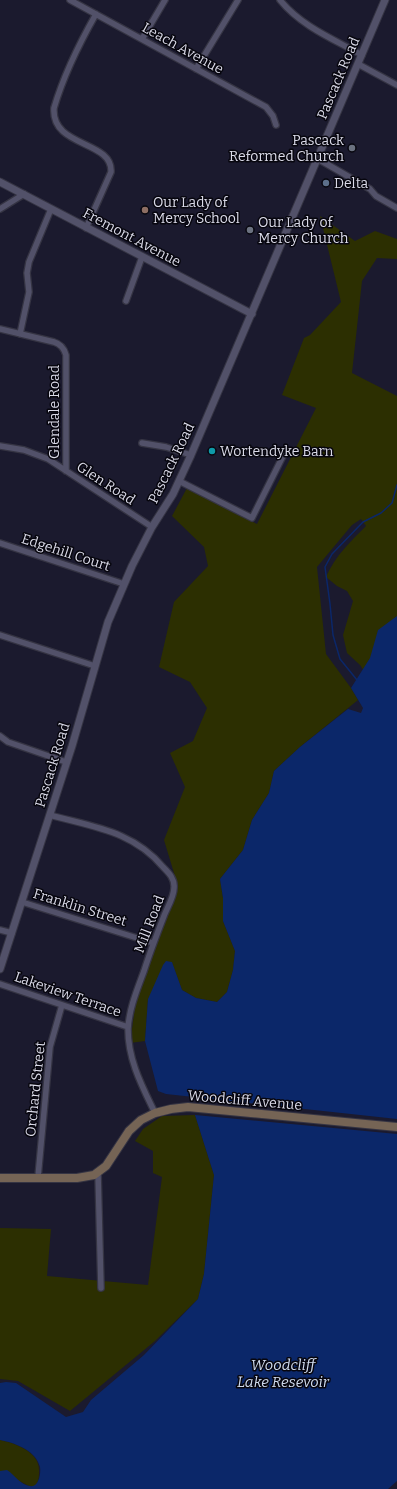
<svg xmlns="http://www.w3.org/2000/svg" width="397" height="1489" font-family="Bitter,serif">
	<style>
		.green { fill: #2c2f01 }
		.water { fill: #0b2769 }
		.lines { fill: none; stroke-linecap: round; stroke-linejoin: round }
		.stream { stroke: #0b2769; stroke-width: 1.5 }
		.minor-casing { stroke: #353443; stroke-width: 8 }
		.tertiary-casing { stroke: #353443; stroke-width: 9 }
		.secondary-casing { stroke: #353443; stroke-width: 10 }
		.minor { stroke: #525169; stroke-width: 5.5 }
		.tertiary { stroke: #525169; stroke-width: 7 }
		.secondary { stroke: #756455; stroke-width: 8 }
		.worship-dot { fill: #6b7280; stroke: #07060e; stroke-width: 1.5 }
		.service-dot { fill: #5c6f8a; stroke: #07060e; stroke-width: 1.5 }
		.education-dot { fill: #8d6e63; stroke: #07060e; stroke-width: 1.5 }
		.culture-dot { fill: #0f9aa8; stroke: #07060e; stroke-width: 1.5 }
		.labels { text-anchor: middle; stroke-width: 3; stroke-linejoin: round; paint-order: stroke }
		.street-label { font-size: 14px; fill: #dadae8; stroke: #07060e }
		.poi-label { font-size: 14px; fill: #dadae8; stroke: #07060e; text-anchor: start }
		.water-label { font-size: 15px; font-style: italic; fill: #cfdaee; stroke: #07060e }
	</style>
	<rect width="100%" height="100%" fill="#1b1a2e"/>
	<path class="green" d="M320,216L355,241L375,231L397,239V259L377,258L362,281L352,373L397,396V708L378,693L360,665L347,653L343,635L353,601L347,591L337,586L326,577C335,556 350,542 366,526L361,519L352,525L317,567L326,654L351,688L358,700L300,747L274,771L269,793L252,820L243,850L220,879L223,898V921L235,951L233,970L227,992L217,1002L196,998L182,990L172,963L148,999L145,1041L130,1043L136,1000L177,883L164,840L185,787L170,753L193,741L207,708L190,682L159,667L174,602L208,566L204,547L172,516L187,488L257,524L316,408L282,395L304,338L310,335L341,302Z
		M195,1115L214,1175L204,1274L198,1299L155,1341L70,1411L18,1381L0,1379V1228L51,1229L47,1276L148,1285L162,1177L153,1173V1151L135,1141L143,1129L162,1116Z
		M0,1440C15,1443 40,1452 39,1471C39,1477 39,1481 35,1486H29L0,1471Z"/>
	<path class="water" d="M397,616V1119L166,1094L158,1091L145,1041L148,999L163,965L166,961L172,962L182,990L196,998L217,1002L227,992L233,970L235,951L223,921V898L220,879L243,850L252,820L269,793L274,771L300,747L348,709L361,713L363,708L351,688L370,658L378,630Z
		M195,1115L397,1134V1481L388,1489H0V1471L7,1470C15,1475 20,1485 30,1486C39,1488 41,1473 40,1467C39,1463 36,1458 34,1456C26,1447 11,1442 0,1440V1383L6,1382L16,1383L66,1417L83,1412L91,1400L144,1355L198,1299L204,1274L214,1175Z"/>
	<g class="lines">
		<path class="stream" d="M357,680L340,659L333,635L330,604L325,567L332,554L363,522L381,513L392,503L397,485"/>
		<defs>
			<path id="minor" d="M70,0L266,107L273,116L276,125
				M280,0C301,26 333,39 362,55
				M142,39L165,0
				M358,64L397,85
				M196,69L238,0
				M318,159L370,189L376,196L397,208
				M0,209L24,194
				M86,228L111,172C113,140 51,148 54,108C64,74 79,44 96,14
				M126,301L142,257
				M0,329L54,342C61,344 64,348 66,355V471
				M20,334L29,292L27,273L29,262L51,209
				M142,443L166,447L191,455
				M0,446L24,450L48,459L152,527
				M179,481L252,518L283,456
				M0,543L124,584
				M0,635L95,666
				M0,736L8,742L66,762
				M50,815C93,827 133,831 163,867C169,873 175,879 174,888C174,897 167,908 164,916C157,934 150,952 144,971C137,990 129,1009 128,1029C128,1060 142,1086 155,1113
				M22,902L153,943
				M0,930L12,933
				M0,984L128,1027
				M98,1173L101,1288
				M38,1177L50,1047L62,1005"/>
			<path id="tertiary" d="M0,182L252,314
				M0,969L72,746L108,622L132,566L152,527L173,494L191,455L385,0"/>
			<path id="secondary" d="M0,1178H77L94,1175L106,1166L129,1131L141,1120L155,1113L171,1109L188,1107L397,1127"/>
		</defs>
		<use href="#minor" class="minor-casing"/>
		<use href="#tertiary" class="tertiary-casing"/>
		<use href="#secondary" class="secondary-casing"/>
		<use href="#minor" class="minor"/>
		<use href="#tertiary" class="tertiary"/>
		<use href="#secondary" class="secondary"/>
	</g>
	<g class="worship-dot">
		<circle cx="352" cy="148" r="4"/>
		<circle cx="250" cy="230" r="4"/>
	</g>
	<circle class="service-dot" cx="326" cy="183" r="4"/>
	<circle class="education-dot" cx="145" cy="210" r="4"/>
	<circle class="culture-dot" cx="212" cy="451" r="4"/>
	<g class="labels">
		<g class="street-label">
			<text transform="translate(183 48) rotate(29)" y="5">Leach Avenue</text>
			<text transform="translate(338 78) rotate(-67)" y="5">Pascack Road</text>
			<text transform="translate(132 237) rotate(28)" y="5">Fremont Avenue</text>
			<text transform="translate(54 412) rotate(-90)" y="5">Glendale Road</text>
			<text transform="translate(171 463) rotate(-64)" y="5">Pascack Road</text>
			<text transform="translate(106 483) rotate(33)" y="5">Glen Road</text>
			<text transform="translate(66 552) rotate(18)" y="5">Edgehill Court</text>
			<text transform="translate(52 765) rotate(-73)" y="5">Pascack Road</text>
			<text transform="translate(80 907) rotate(17)" y="5">Franklin Street</text>
			<text transform="translate(149 924) rotate(-69)" y="5">Mill Road</text>
			<text transform="translate(68 994) rotate(19)" y="5">Lakeview Terrace</text>
			<text transform="translate(35 1089) rotate(-84)" y="5">Orchard Street</text>
			<text transform="translate(245 1100) rotate(5)" y="5">Woodcliff Avenue</text>
		</g>
		<g class="poi-label">
			<text x="344" y="145" text-anchor="end">Pascack<tspan x="344" dy="16">Reformed Church</tspan></text>
			<text x="334" y="188">Delta</text>
			<text x="153" y="207">Our Lady of<tspan x="153" dy="16">Mercy School</tspan></text>
			<text x="258" y="227">Our Lady of<tspan x="258" dy="16">Mercy Church</tspan></text>
			<text x="220" y="456">Wortendyke Barn</text>
		</g>
		<g class="water-label">
			<text x="283" y="1370">Woodcliff<tspan x="283" dy="17">Lake Resevoir</tspan></text>
		</g>
	</g>
</svg>
